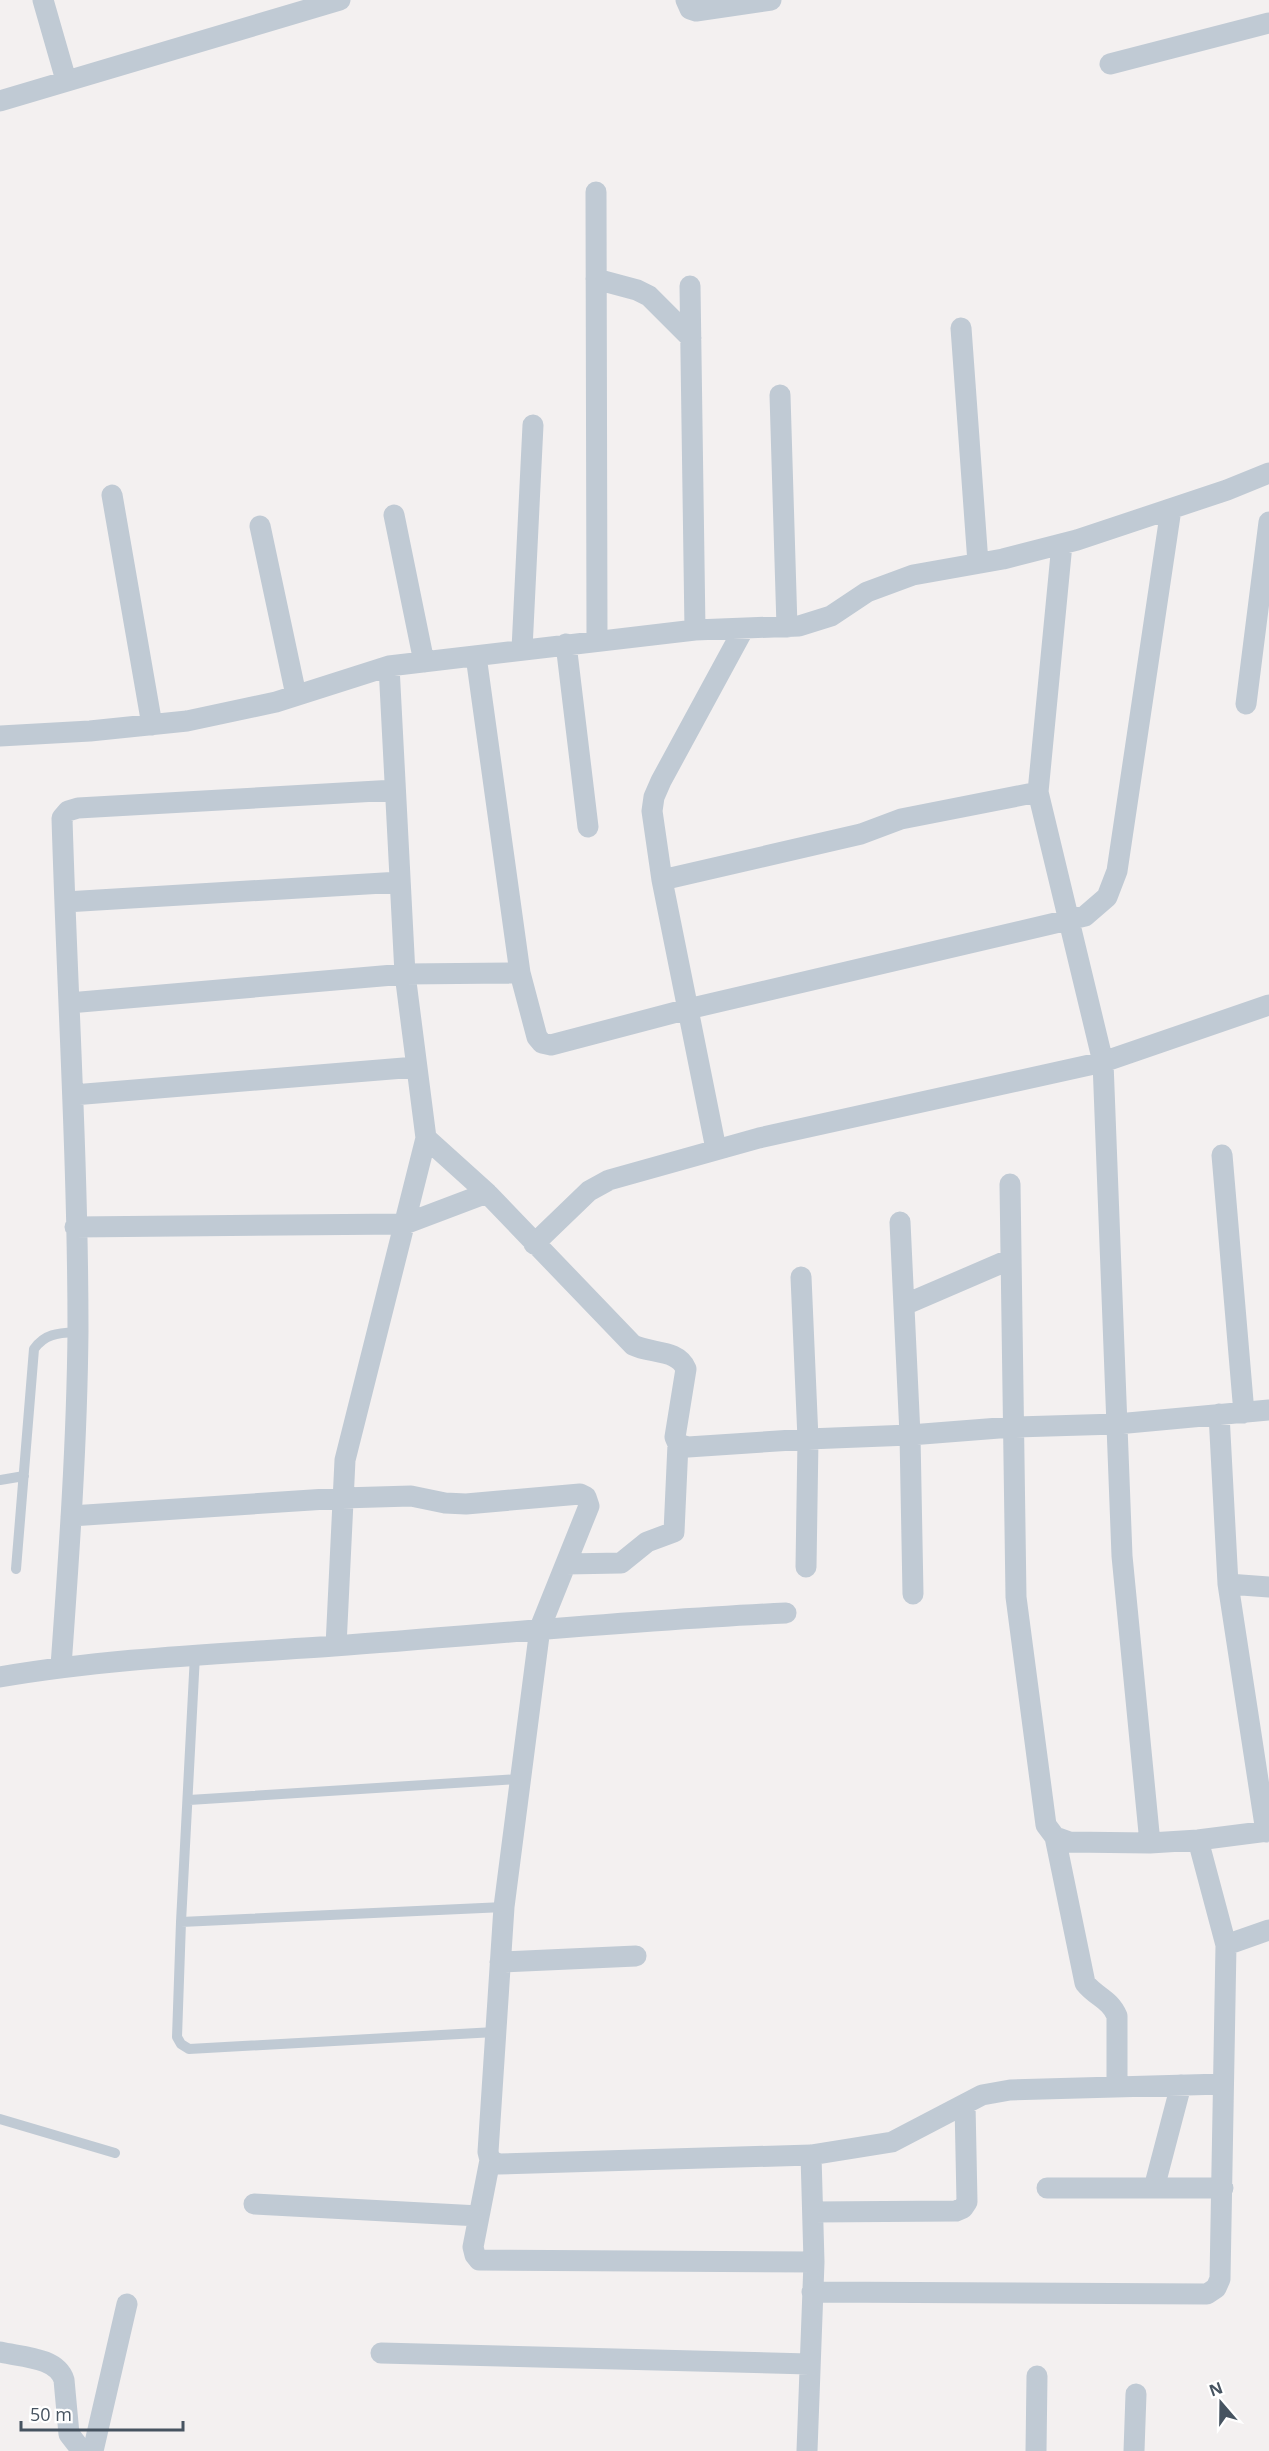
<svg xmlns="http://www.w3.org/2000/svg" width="1269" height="2451" font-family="'Open Sans',sans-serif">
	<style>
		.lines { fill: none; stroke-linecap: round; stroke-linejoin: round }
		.service { stroke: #c0cad4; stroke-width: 10 }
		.minor { stroke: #c0cad4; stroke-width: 21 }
	</style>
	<rect width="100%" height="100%" fill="#f3f0f0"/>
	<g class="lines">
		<path class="service" d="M0,1480L24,1476
			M16,1569L34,1349C45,1333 59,1333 78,1332
			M195,1655L181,1922L177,2037L181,2044L189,2049L495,2032
			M189,1800L519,1779
			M181,1922L504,1907
			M0,2119L115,2153"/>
		<path class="minor" d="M43,0L66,80
			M686,0L690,9L696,11L771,0
			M1110,64L1269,23
			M0,101L340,0
			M596,192L597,641
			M596,279L637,290L649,296L691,338
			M690,286L695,630
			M961,328L978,563
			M780,395L787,627
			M112,495L152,725
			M394,515L424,662
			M260,526L296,695
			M1062,544L1038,792L1103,1062L1122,1556L1150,1843
			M566,644L588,827
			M522,649L533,425
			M476,656L520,973
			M1246,704L1269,522
			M0,736L90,731L187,721L276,702L389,666L695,630L799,626L831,616L867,592L913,575L1003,559L1077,540L1227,490L1269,473
			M662,880L861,834L901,819L1038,792
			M65,902L400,882
			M69,1003L405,974L520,973L537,1037L542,1043L551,1045L688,1009L1085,916L1107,897L1117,871L1171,509
			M73,1095L416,1067
			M426,1138L487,1193L633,1345C651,1354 678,1349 686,1369L675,1437L678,1444L688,1447L808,1439L910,1435L1012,1427L1117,1424L1269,1410
			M716,1149L662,880L652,811L654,797L661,781L743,630
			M1222,1155L1244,1413
			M1010,1184L1016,1597L1046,1825L1055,1837L1069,1842L1150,1843L1198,1840L1269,1831
			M900,1222L910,1435L913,1594
			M75,1227L405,1224L487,1193
			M534,1244L589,1191L609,1180L759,1138L1103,1062L1269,1005
			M801,1277L808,1439L806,1567
			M904,1305L1011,1259
			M1219,1414L1228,1584L1266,1832
			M71,1516L342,1498L411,1496L445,1503L466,1504L580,1494L586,1497L589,1506L540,1628L504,1907L488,2152L490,2160L499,2164L811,2155L892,2142L982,2095L1010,2090L1223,2084
			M566,1564L621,1563L647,1542L674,1532L678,1444
			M1228,1584L1269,1587
			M336,1646L345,1460L426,1138L405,974L389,666
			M61,1666C69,1555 77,1443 78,1331C78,1160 67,989 62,818L68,811L78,808L395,790
			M0,1677C110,1658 222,1654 334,1646C485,1635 635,1620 786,1613
			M1055,1837L1085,1983C1096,1997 1110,1999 1117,2016V2087
			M1226,1945L1269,1930
			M500,1962L636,1956
			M490,2160L473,2247L475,2255L479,2260L814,2262
			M1047,2188H1223
			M1154,2188L1181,2085
			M254,2204L479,2216
			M813,2212L956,2211L963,2208L967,2202L965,2104
			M812,2292L1207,2294L1216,2288L1220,2279L1226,1945L1198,1840
			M0,2352C21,2357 57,2357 64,2380L69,2434L82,2451
			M381,2353L809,2364
			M93,2451L127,2304
			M807,2451L814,2262L811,2155
			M1036,2451L1037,2376
			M1134,2451L1136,2394"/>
	</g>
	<g transform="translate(1221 2403) rotate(340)" stroke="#ffffff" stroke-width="4.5" paint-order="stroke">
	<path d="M0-4.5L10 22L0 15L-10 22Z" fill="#465360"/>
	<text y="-9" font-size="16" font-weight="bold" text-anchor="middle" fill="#465360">N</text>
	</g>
	<path d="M21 2421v9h162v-9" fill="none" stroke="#465360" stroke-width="3"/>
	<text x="30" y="2421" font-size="18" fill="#465360" stroke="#ffffff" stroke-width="4.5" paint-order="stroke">50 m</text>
</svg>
